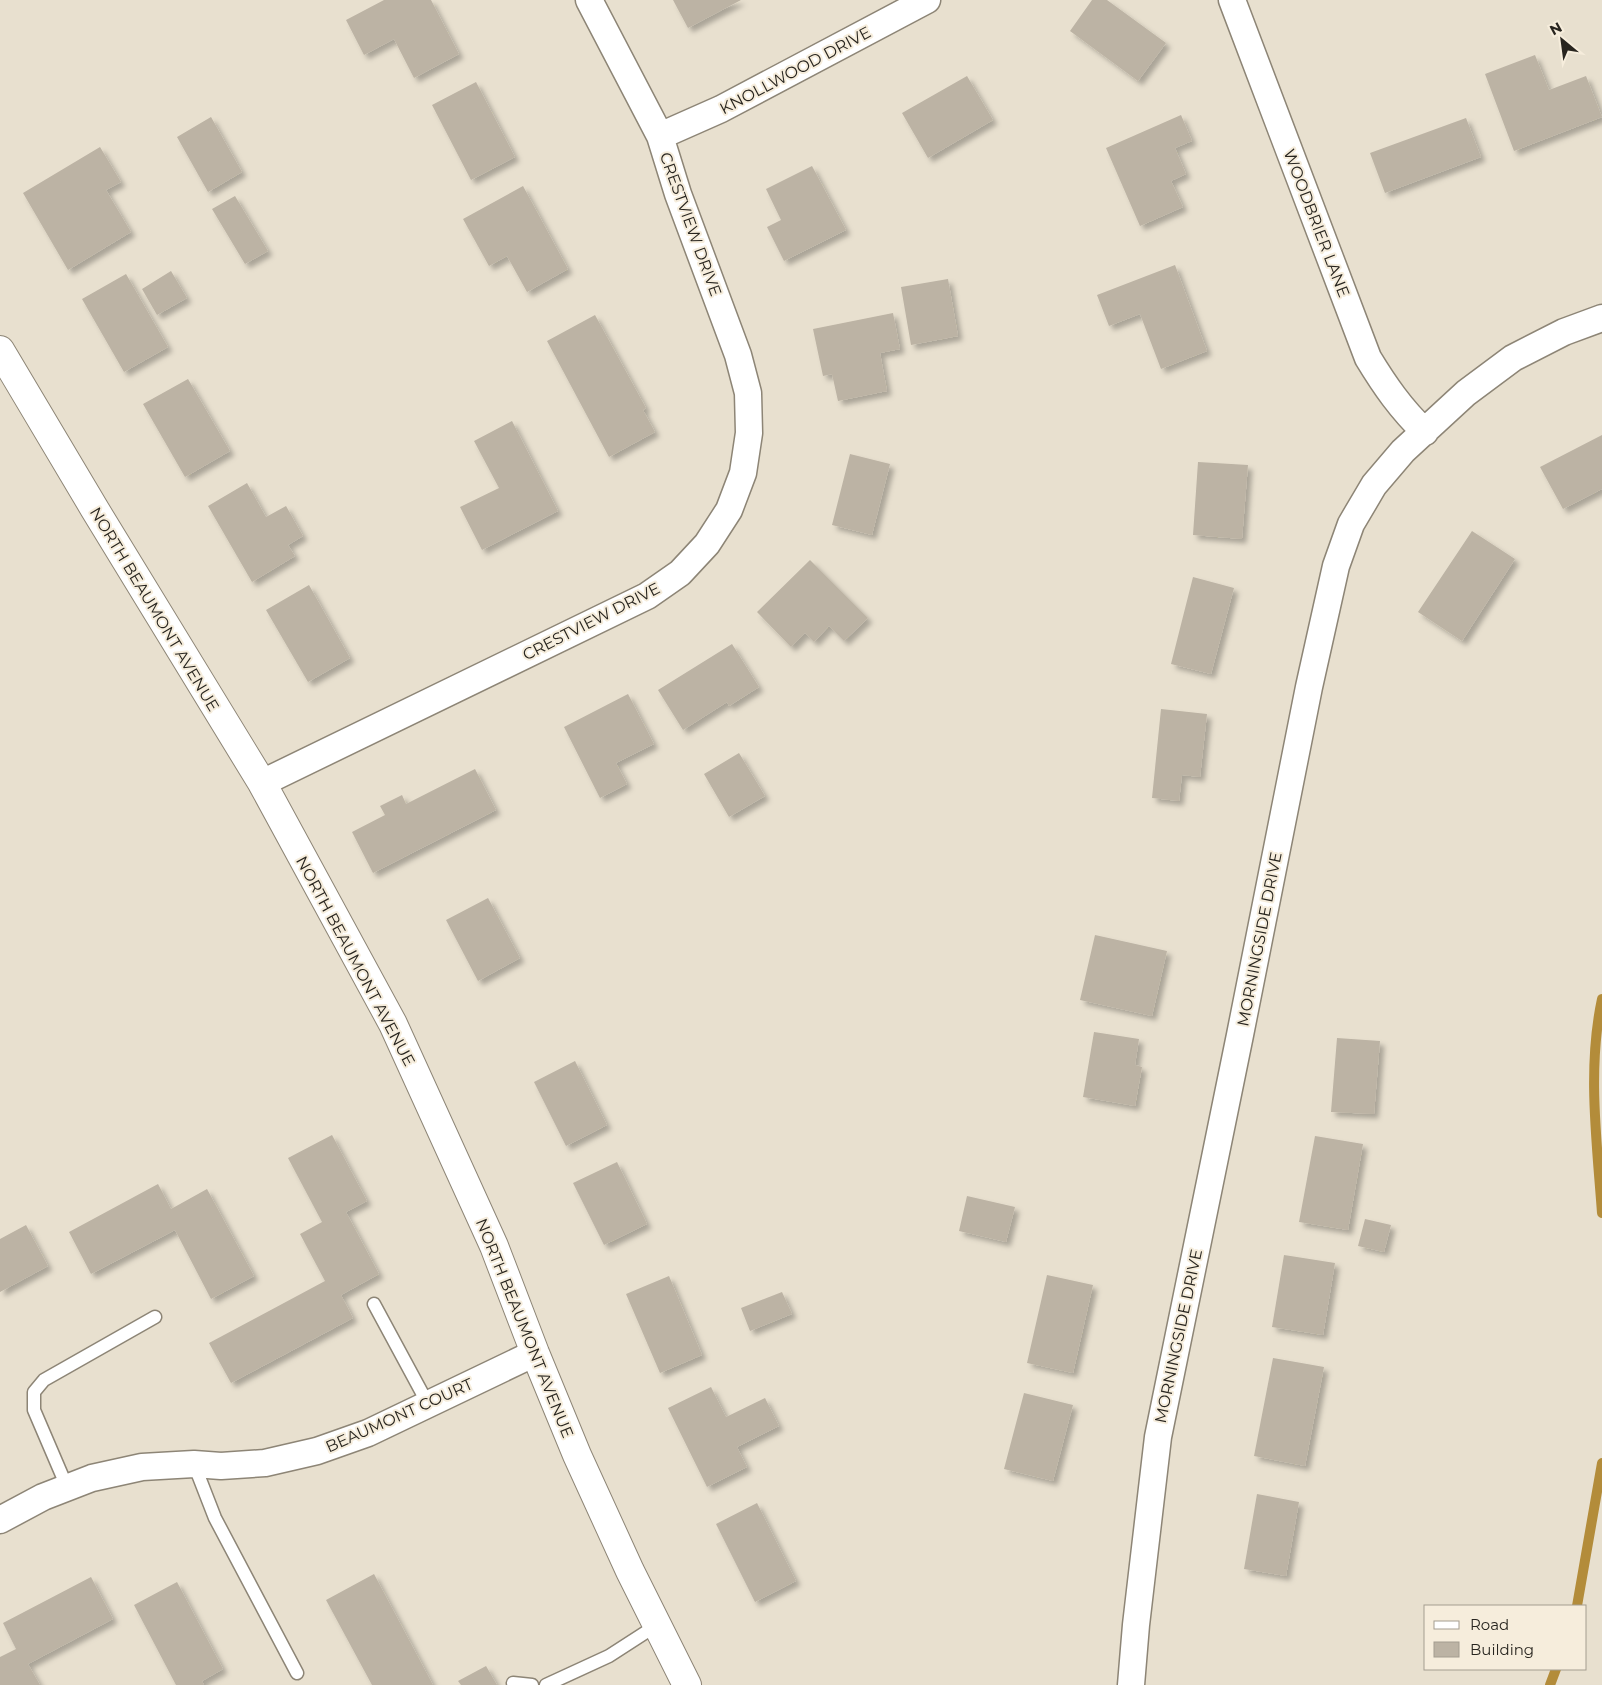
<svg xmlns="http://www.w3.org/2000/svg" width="1602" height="1685" font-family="Montserrat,sans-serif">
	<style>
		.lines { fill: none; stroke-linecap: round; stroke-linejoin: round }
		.stream { stroke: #b38c3a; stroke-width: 10 }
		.building { fill: #bcb3a4; filter: url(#shadow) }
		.service-casing { stroke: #8d8576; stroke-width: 15 }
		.minor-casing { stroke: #8d8576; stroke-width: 29 }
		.tertiary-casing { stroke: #8d8576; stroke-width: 30 }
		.service { stroke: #fff; stroke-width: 12 }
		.minor { stroke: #fff; stroke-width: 26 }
		.tertiary { stroke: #fff; stroke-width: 28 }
		.labels { text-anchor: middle; stroke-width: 4; stroke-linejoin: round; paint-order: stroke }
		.street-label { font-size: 16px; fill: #28251f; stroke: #f6eddc }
	</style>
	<defs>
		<filter id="shadow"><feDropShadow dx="4.5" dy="4.5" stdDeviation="2.5" flood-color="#0004"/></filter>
	</defs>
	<rect width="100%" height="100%" fill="#e8e0cf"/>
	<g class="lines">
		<path class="stream" d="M1602,999C1587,1069 1597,1142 1602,1213
			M1577,1606L1602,1463
			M1550,1685L1556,1669"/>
	</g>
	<path class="building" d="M384,0H431L459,54L414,78L394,39L364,55L346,20Z
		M673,0H741L688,28Z
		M1092,0H1107L1166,43L1138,81L1070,31Z
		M1535,55L1549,90L1586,76L1602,117L1514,151L1485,74Z
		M967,76L993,120L928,158L902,113Z
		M476,82L515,157L471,180L432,105Z
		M1181,115L1192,141L1175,148L1186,174L1171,181L1183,207L1140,226L1106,148Z
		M211,117L242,172L208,192L177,137Z
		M1466,118L1481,157L1385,193L1370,153Z
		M100,147L121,182L106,190L131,232L68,270L23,193Z
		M812,166L846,230L784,261L767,227L781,220L766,189Z
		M523,186L568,269L527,292L507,256L489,266L463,219Z
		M235,196L268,251L245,264L212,209Z
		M1175,265L1207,351L1161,369L1140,314L1109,326L1097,295Z
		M171,271L187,298L157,315L142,289Z
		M126,274L168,347L124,372L82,299Z
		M948,279L958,336L911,345L901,287Z
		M893,313L900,349L880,353L887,391L838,401L832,374L823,376L813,329Z
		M595,315L646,408L643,410L655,432L609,457L547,341Z
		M188,379L230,451L185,477L143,404Z
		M512,421L558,511L482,550L460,507L499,488L474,441Z
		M1602,435V489L1563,509L1540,467Z
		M850,454L890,464L872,535L832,525Z
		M1198,462L1248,465L1242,539L1193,535Z
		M247,483L266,517L286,506L303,536L288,545L295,556L252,582L208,506Z
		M1472,531L1515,559L1462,641L1418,612Z
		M810,560L868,618L844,641L829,626L814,642L805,633L791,647L757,612Z
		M1193,577L1234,588L1211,674L1171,664Z
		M309,585L350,658L308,682L266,610Z
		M732,644L759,687L729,706L727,702L683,730L658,690Z
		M628,694L654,744L616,763L627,784L600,798L564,727Z
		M1161,709L1207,714L1200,777L1182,775L1179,801L1152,798Z
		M739,753L765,796L729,817L704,774Z
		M475,769L496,810L373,873L352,832L385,815L380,806L402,795L406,804Z
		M488,898L520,958L478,981L446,920Z
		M1095,935L1167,951L1152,1016L1080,1000Z
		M1094,1032L1139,1039L1135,1065L1142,1067L1135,1106L1083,1097Z
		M1337,1038L1380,1041L1374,1114L1331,1112Z
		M575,1061L607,1125L566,1146L534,1082Z
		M332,1135L367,1201L346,1212L379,1274L341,1295L353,1318L231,1383L209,1343L325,1281L300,1234L322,1222L288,1158Z
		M1315,1136L1363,1144L1348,1230L1299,1222Z
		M617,1162L647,1224L604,1245L573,1183Z
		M158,1184L171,1209L207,1189L254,1276L211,1299L175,1230L91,1274L69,1232Z
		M967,1196L1015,1207L1006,1242L959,1231Z
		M1365,1219L1391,1225L1384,1252L1358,1246Z
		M26,1225L48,1266L0,1292V1239Z
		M1284,1255L1335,1263L1323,1335L1272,1327Z
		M1047,1275L1093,1285L1073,1373L1027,1363Z
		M669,1276L702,1355L660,1373L626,1294Z
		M782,1292L792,1314L750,1331L741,1308Z
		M1273,1358L1324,1367L1305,1466L1254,1456Z
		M711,1387L726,1417L765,1398L779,1426L737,1447L747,1467L707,1487L668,1408Z
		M1024,1393L1073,1405L1053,1481L1004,1469Z
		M1257,1494L1299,1502L1286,1576L1244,1569Z
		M757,1503L796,1581L755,1602L716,1524Z
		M374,1574L433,1685H372L326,1600Z
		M91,1577L113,1619L28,1664L40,1685H0V1657L16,1649L3,1623Z
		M177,1582L223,1669L202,1681L204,1685H176L134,1605Z
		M486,1666L497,1685H461L458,1681Z"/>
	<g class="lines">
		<defs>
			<path id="service" d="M374,1304L428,1404
				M194,1464L215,1518L297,1673
				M67,1487L34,1410V1392L44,1380L155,1317
				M513,1683L532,1685
				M546,1685L609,1656L657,1625"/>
			<path id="minor" d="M1232,0L1368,358C1385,386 1401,409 1425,432
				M660,136L721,109L927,0
				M262,783L647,596L680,573L707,544L729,510L743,473L749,433L748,393L738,355L678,194L660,136L589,0
				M0,1520L43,1497L92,1478L142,1467L194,1464L221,1466L265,1463L317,1451L368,1433L535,1353
				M1131,1685L1136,1625L1158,1437L1240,1035L1309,687L1336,566L1351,524L1374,485L1403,451L1466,393L1513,358L1564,332L1602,318"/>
			<path id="tertiary" d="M0,350L94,508L262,783L393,1024L494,1246L535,1353L577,1455L630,1571L687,1685"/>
		</defs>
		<use href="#service" class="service-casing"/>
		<use href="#minor" class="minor-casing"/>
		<use href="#tertiary" class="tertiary-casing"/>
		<use href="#service" class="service"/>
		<use href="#minor" class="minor"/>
		<use href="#tertiary" class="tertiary"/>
	</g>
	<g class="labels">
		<g class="street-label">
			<text transform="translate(795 70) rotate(-28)" y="6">KNOLLWOOD DRIVE</text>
			<text transform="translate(1317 223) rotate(69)" y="6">WOODBRIER LANE</text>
			<text transform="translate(691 224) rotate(70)" y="6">CRESTVIEW DRIVE</text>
			<text transform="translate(155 609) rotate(59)" y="6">NORTH BEAUMONT AVENUE</text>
			<text transform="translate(591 621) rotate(-27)" y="6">CRESTVIEW DRIVE</text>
			<text transform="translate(1259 939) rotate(-79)" y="6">MORNINGSIDE DRIVE</text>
			<text transform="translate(356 961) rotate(62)" y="6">NORTH BEAUMONT AVENUE</text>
			<text transform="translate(525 1328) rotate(68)" y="6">NORTH BEAUMONT AVENUE</text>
			<text transform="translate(1178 1336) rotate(-78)" y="6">MORNINGSIDE DRIVE</text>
			<text transform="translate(399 1415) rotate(-24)" y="6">BEAUMONT COURT</text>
		</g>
	</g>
	<rect x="1424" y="1605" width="162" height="65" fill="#f6eddc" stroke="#a49d90"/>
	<rect x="1434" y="1621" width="25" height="8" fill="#ffffff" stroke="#a49d90"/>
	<text x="1470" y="1630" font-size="15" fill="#28251f">Road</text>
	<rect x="1434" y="1642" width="25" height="15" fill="#bcb3a4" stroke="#a49d90"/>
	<text x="1470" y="1655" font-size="15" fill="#28251f">Building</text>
	<g transform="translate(1562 40) rotate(331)" stroke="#f6eddc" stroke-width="4" paint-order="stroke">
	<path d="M0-4L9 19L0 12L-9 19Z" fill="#28251f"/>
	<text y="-8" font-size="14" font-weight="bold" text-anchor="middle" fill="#28251f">N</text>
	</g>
</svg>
